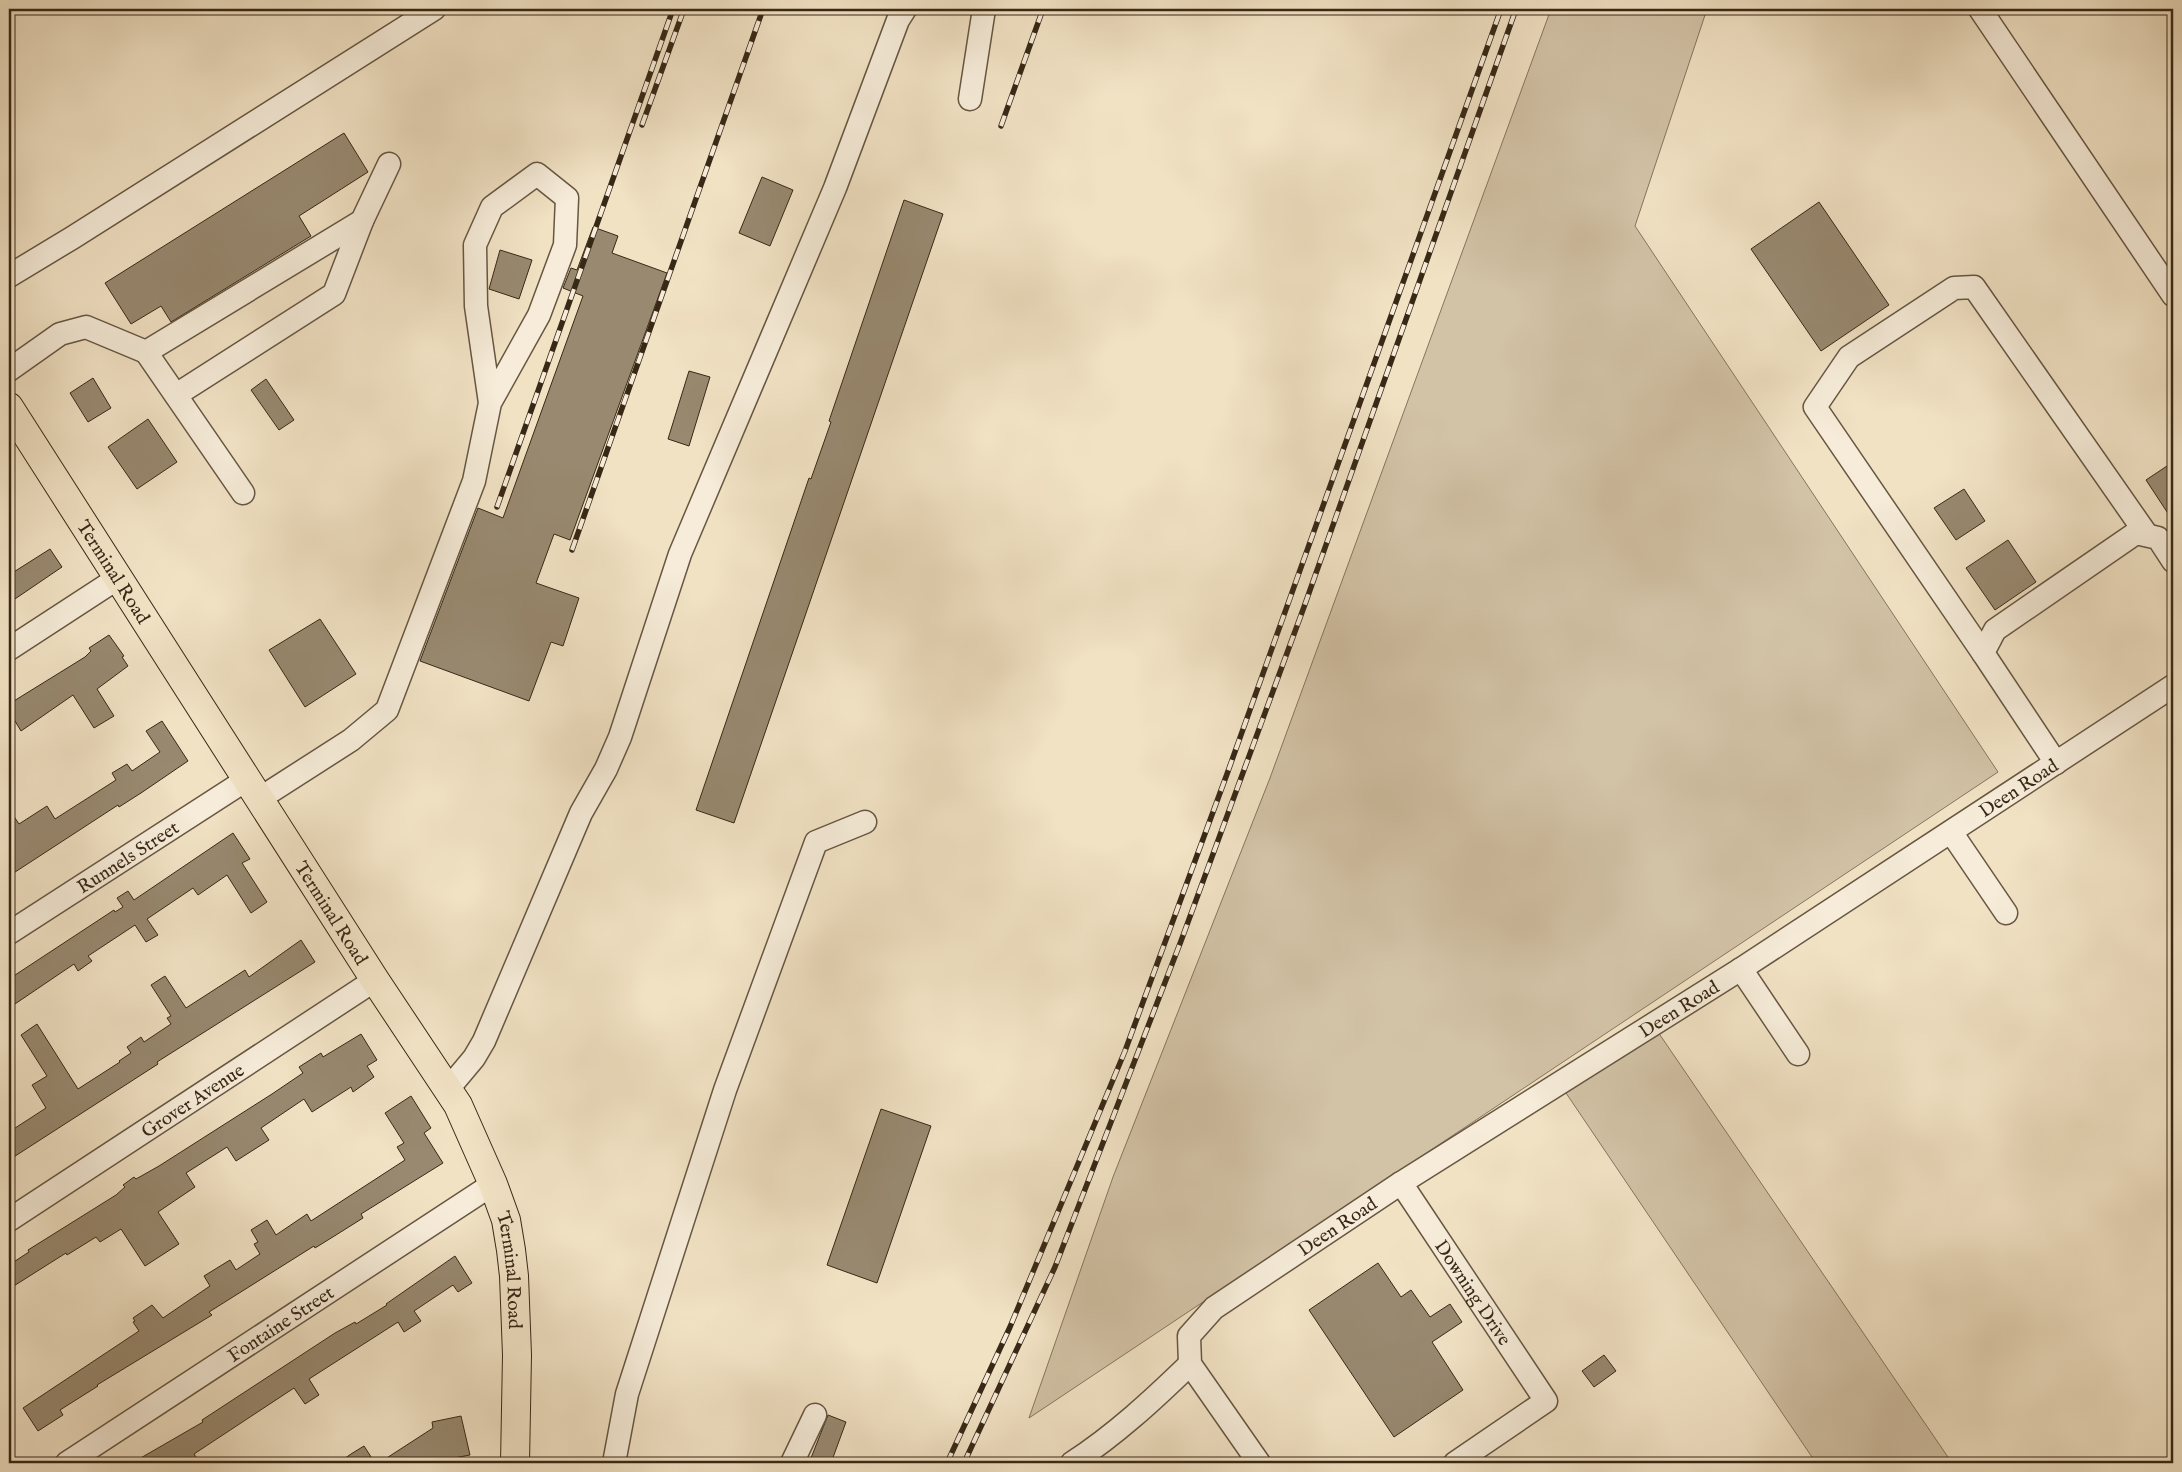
<svg xmlns="http://www.w3.org/2000/svg" width="2182" height="1472" font-family="'IM FELL English',serif">
	<style>
		.green { fill: #d2c2a6; stroke: #85755e }
		.building { fill: #988970; stroke: #382816 }
		.lines { fill: none; stroke-linecap: round; stroke-linejoin: round }
		.minor-casing { stroke: #665642; stroke-width: 25 }
		.major-casing { stroke: #382816; stroke-width: 30 }
		.minor { stroke: #f6ecd9; stroke-width: 22 }
		.major { stroke: #f1e2c4; stroke-width: 28 }
		.rail-casing { stroke: #382816; stroke-width: 5.5 }
		.rail { stroke: #f6ecd9; stroke-width: 4; stroke-dasharray: 11; stroke-linecap: butt }
		.labels { text-anchor: middle; stroke-width: 4; stroke-linejoin: round; paint-order: stroke }
		.street-label { font-size: 19px; fill: #382816; stroke: #f6ecd9 }
	</style>
	<rect width="100%" height="100%" fill="#f1e2c4"/>
	<filter id="stains"><feTurbulence type="fractalNoise" baseFrequency=".004" numOctaves="4"/><feColorMatrix values="0 0 0 0 .2 0 0 0 0 .09 0 0 0 0 .02 0 0 0 .5 -.17"/></filter>
	<radialGradient id="worn" r=".72"><stop offset=".6" stop-color="#630" stop-opacity="0"/><stop offset="1" stop-color="#630" stop-opacity=".3"/></radialGradient>
	<path class="green" d="M1551,9H1707L1635,226L1998,772L1029,1418L1113,1177L1270,778Z
		M1658,1032L1952,1463H1816L1566,1093Z"/>
	<path class="building" d="M344,133L368,172L299,216L311,236L171,322L161,306L131,324L105,283Z
		M762,177L793,190L770,246L739,233Z
		M904,200L943,214L734,823L696,810L809,478L811,479L831,422L829,421Z
		M1819,202L1889,305L1821,351L1751,249Z
		M593,227L618,236L612,253L667,273L570,540L554,534L536,583L579,598L563,646L551,642L529,701L420,661L478,508L503,518L583,296L563,288L571,268L577,270Z
		M500,250L532,260L519,299L489,289Z
		M689,371L710,377L689,446L668,439Z
		M93,378L111,408L88,422L70,393Z
		M266,379L294,420L279,430L251,390Z
		M148,419L177,462L137,489L108,447Z
		M2173,462V521L2146,480Z
		M1964,489L1985,521L1956,540L1934,508Z
		M2008,540L2036,582L1995,610L1966,568Z
		M50,549L62,567L9,603V575Z
		M320,619L356,674L305,707L269,650Z
		M109,635L124,656L122,657L128,666L97,689L114,716L94,728L73,695L21,731L9,711V704L85,657L91,651L89,648Z
		M162,721L188,761L141,793L119,807L118,805L9,876V809L19,824L47,806L55,819L116,780L112,773L127,764L132,771L160,752L146,731Z
		M233,833L250,859L242,863L267,902L251,913L227,875L198,895L193,888L147,919L158,935L146,942L135,925L88,956L92,961L78,971L74,964L9,1008V979L114,910L115,912L123,907L117,898L128,891L134,900Z
		M301,940L315,962L157,1062L158,1064L9,1160V1132L46,1108L32,1085L47,1076L21,1035L37,1024L78,1089L120,1062L119,1061L131,1053L127,1047L141,1037L144,1042L171,1024L167,1018L171,1016L151,985L165,976L186,1008L245,970L249,977Z
		M361,1034L377,1060L367,1066L374,1077L353,1092L351,1087L312,1112L304,1099L261,1128L269,1140L236,1161L227,1147L186,1173L195,1187L158,1212L179,1244L145,1266L121,1229L100,1242L96,1237L67,1255L66,1253L9,1289V1265L29,1252L28,1250L116,1195L125,1187L123,1185L134,1177L136,1179L159,1166L272,1094L303,1073L299,1067L321,1053L323,1057Z
		M411,1096L431,1128L424,1133L443,1163L361,1214L363,1218L336,1235L315,1248L314,1246L209,1312L212,1315L97,1385L98,1386L60,1410L63,1415L38,1431L23,1408L139,1331L133,1322L135,1321L133,1318L152,1305L163,1318L210,1286L204,1276L230,1260L236,1270L260,1254L254,1244L258,1242L251,1230L267,1220L276,1235L307,1214L311,1221L405,1160L397,1147L404,1143L385,1113Z
		M881,1109L931,1126L877,1283L827,1265Z
		M455,1256L472,1283L458,1292L453,1285L414,1311L421,1321L404,1332L398,1322L309,1379L319,1395L305,1404L294,1388L194,1454L200,1463H132L203,1422L202,1420L335,1333L355,1322L356,1324L387,1305L386,1304Z
		M1378,1263L1401,1297L1411,1290L1430,1317L1450,1304L1462,1322L1432,1342L1463,1390L1394,1437L1309,1310Z
		M1604,1355L1616,1371L1594,1387L1582,1371Z
		M828,1415L846,1422L831,1463H809Z
		M461,1416L470,1455L427,1463H379L433,1428L432,1422Z
		M364,1446L375,1463H338L351,1454Z"/>
	<g class="lines">
		<defs>
			<g id="minor">
				<path d="M1980,9L2173,295"/>
				<path d="M970,99L984,9"/>
				<path d="M9,276L72,238L434,9"/>
				<path d="M146,352L243,493"/>
				<path d="M9,370L60,334L86,327L146,352L362,221L389,164"/>
				<path d="M176,395L334,294L362,221"/>
				<path d="M9,649L118,578"/>
				<path d="M1983,653L1815,407L1849,357L1954,288L1974,287L2147,535"/>
				<path d="M2056,763L1983,653L1995,630L2136,533L2158,538L2173,561"/>
				<path d="M259,799L351,740L387,710L474,481L490,403L476,306L475,245L492,207L537,174L567,198L565,245L539,315L490,403"/>
				<path d="M1951,832L2006,913"/>
				<path id="s1" d="M9,933L246,780"/>
				<path d="M1741,969L1798,1054"/>
				<path d="M448,1089L474,1058L484,1041L581,813L606,769L620,737L680,554L835,188L898,20L905,9"/>
				<path id="s2" d="M1401,1183L1546,1401L1455,1463"/>
				<path id="s3" d="M9,1220L375,980"/>
				<path id="s4" d="M67,1463L493,1184"/>
				<path d="M614,1463L627,1394L725,1090L816,842L865,822"/>
				<path d="M792,1463L815,1415"/>
				<path d="M1072,1463C1115,1435 1153,1400 1190,1364"/>
				<path id="s5" d="M1259,1463L1190,1364L1189,1336L1214,1308L1401,1183L1741,969L2173,686"/>
			</g>
			<g id="major">
				<path id="s6" d="M9,407L375,980L458,1105L493,1184L506,1220L511,1250L514,1276L517,1355L515,1463"/>
			</g>
		</defs>
		<use href="#minor" class="minor-casing"/>
		<use href="#major" class="major-casing"/>
		<use href="#minor" class="minor"/>
		<use href="#major" class="major"/>
		<defs>
			<path id="rail" d="M642,125L684,9
				M1001,126L1043,9
				M497,507L673,9
				M572,550L763,9
				M947,1463L1010,1327L1125,1051L1227,774L1501,9
				M964,1463L1055,1267L1181,941L1304,607L1516,9"/>
		</defs>
		<use href="#rail" class="rail-casing"/>
		<use href="#rail" class="rail"/>
	</g>
	<g class="labels">
		<g class="street-label">
			<text dy="7" stroke="none"><textPath href="#s6" startOffset="195">Terminal Road</textPath></text>
			<text dy="7" stroke="none"><textPath href="#s5" startOffset="1144">Deen Road</textPath></text>
			<text dy="7" stroke="none"><textPath href="#s1" startOffset="141">Runnels Street</textPath></text>
			<text dy="7" stroke="none"><textPath href="#s6" startOffset="600">Terminal Road</textPath></text>
			<text dy="7" stroke="none"><textPath href="#s5" startOffset="739">Deen Road</textPath></text>
			<text dy="7" stroke="none"><textPath href="#s3" startOffset="219">Grover Avenue</textPath></text>
			<text dy="7" stroke="none"><textPath href="#s5" startOffset="334">Deen Road</textPath></text>
			<text dy="7" stroke="none"><textPath href="#s6" startOffset="1005">Terminal Road</textPath></text>
			<text dy="7" stroke="none"><textPath href="#s2" startOffset="131">Downing Drive</textPath></text>
			<text dy="7" stroke="none"><textPath href="#s4" startOffset="255">Fontaine Street</textPath></text>
		</g>
	</g>
	<rect width="2182" height="1472" fill="none" stroke="#f1e2c4" stroke-width="30"/>
	<rect x="10" y="10" width="2162" height="1452" fill="none" stroke="#382816" stroke-width="2.5"/>
	<rect x="15" y="15" width="2152" height="1442" fill="none" stroke="#382816"/>
	<rect width="100%" height="100%" filter="url(#stains)"/>
	<rect width="100%" height="100%" fill="url(#worn)"/>
</svg>
